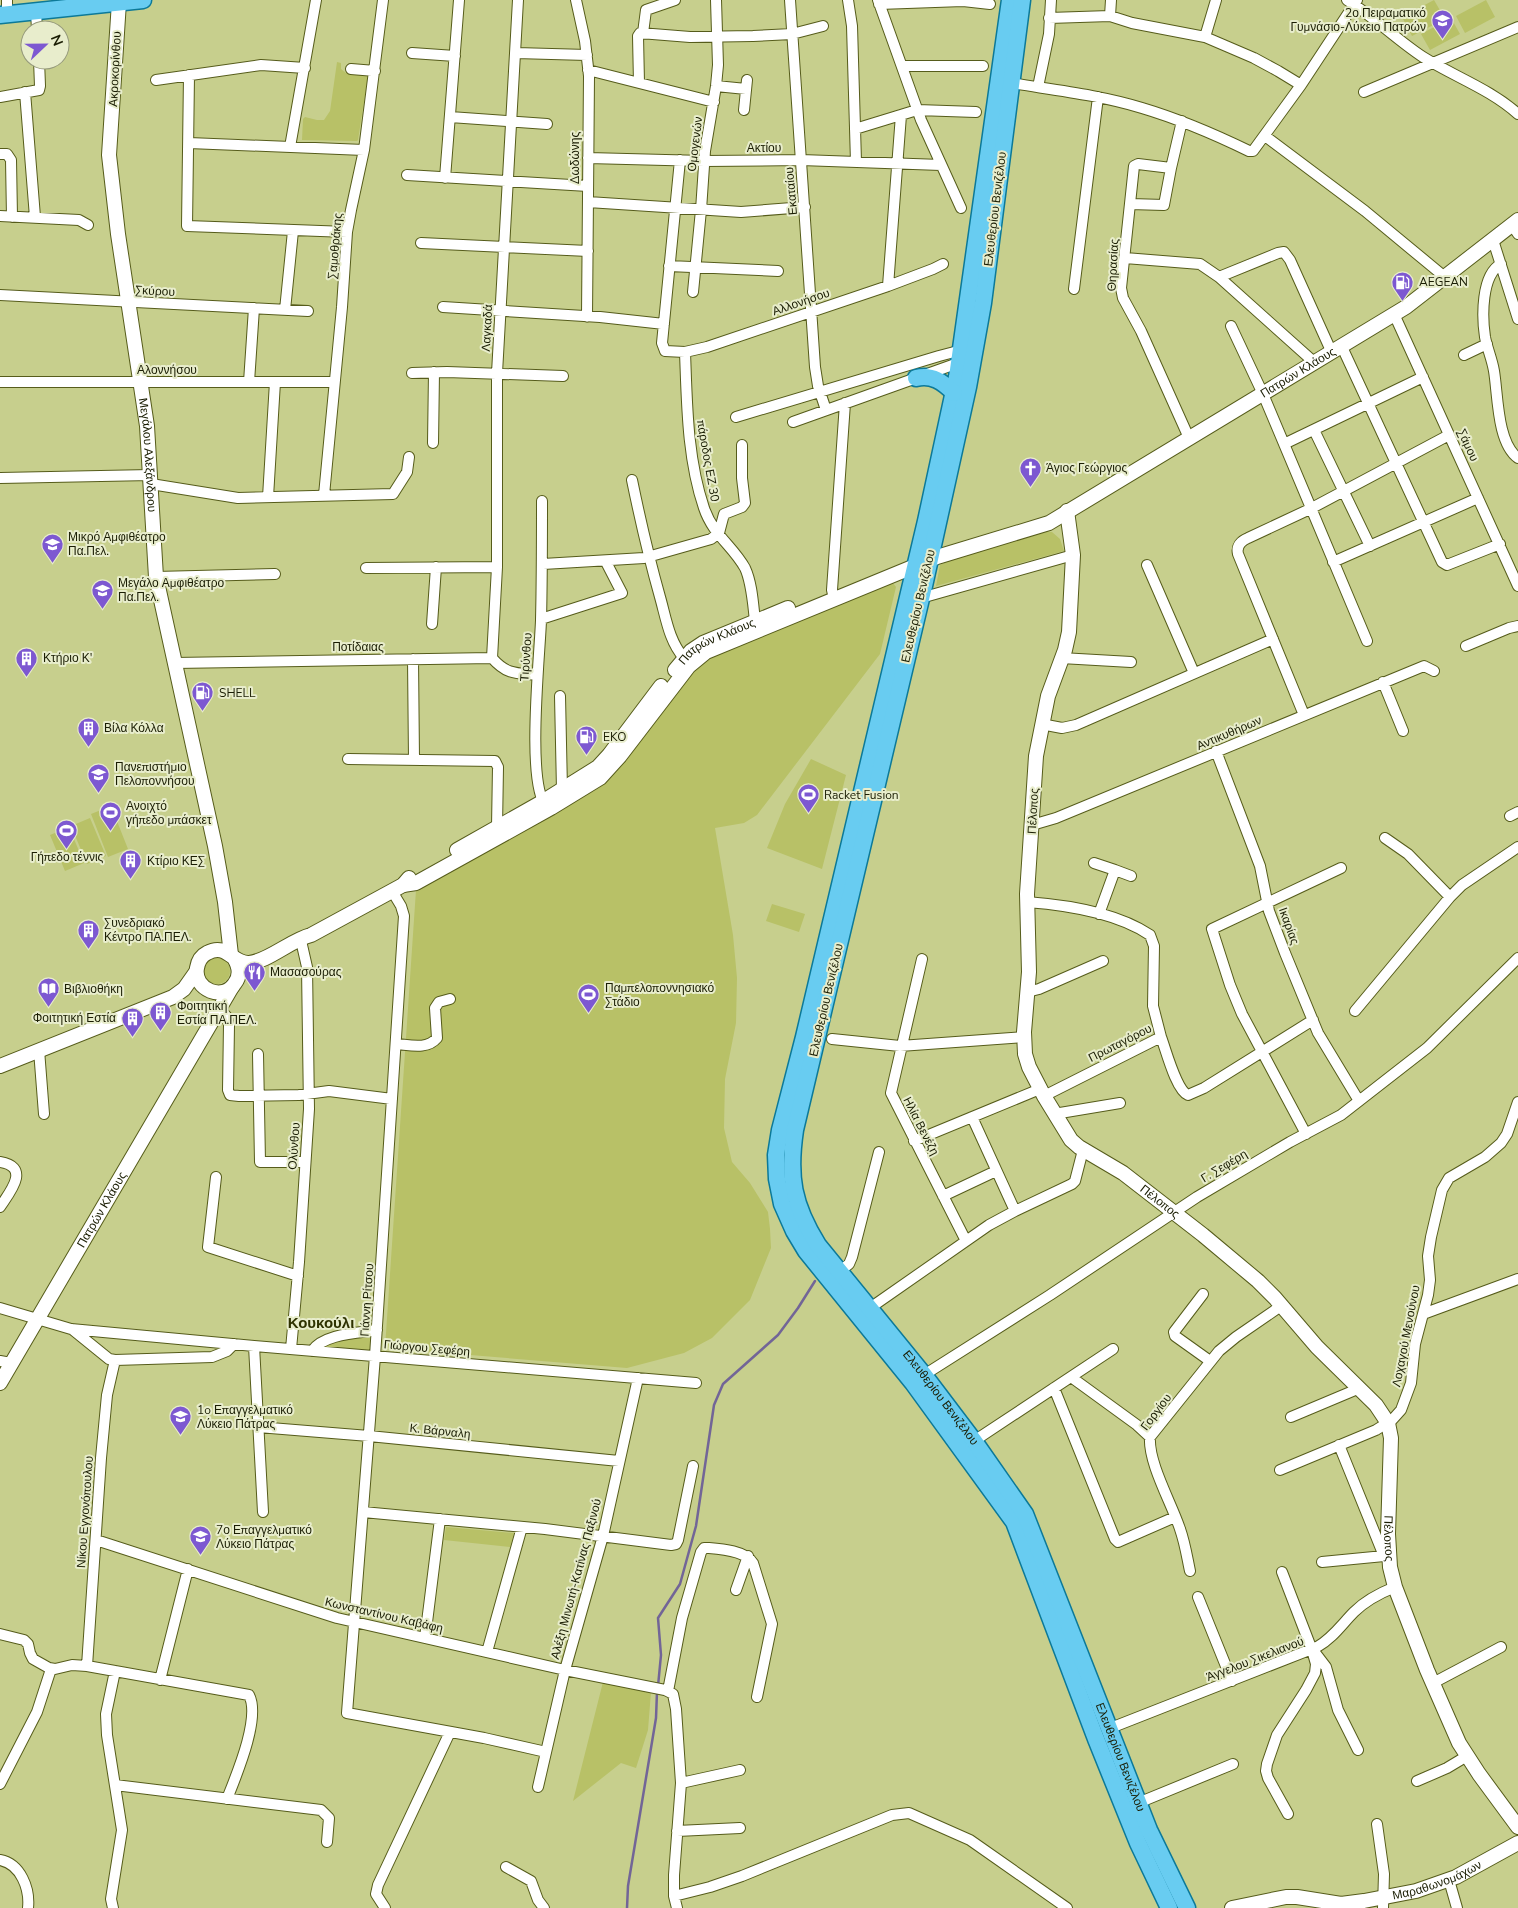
<svg xmlns="http://www.w3.org/2000/svg" width="1518" height="1908" font-family="'Nunito Sans',sans-serif">
	<style>
		.green { fill: #b8c167 }
		.lines { fill: none; stroke-linecap: round; stroke-linejoin: round }
		.stream { stroke: #726597; stroke-width: 2.5 }
		.street-casing { stroke: #565c1b; stroke-width: 12 }
		.secondary-casing { stroke: #565c1b; stroke-width: 16 }
		.primary-casing { stroke: #0c7998; stroke-width: 19 }
		.street { stroke: #fff; stroke-width: 10 }
		.secondary { stroke: #fff; stroke-width: 14 }
		.primary { stroke: #68ccf1; stroke-width: 16 }
		.labels { text-anchor: middle; stroke-width: 4; stroke-linejoin: round; paint-order: stroke }
		.poi-label { font-size: 12px; fill: #1a1d03; stroke: #e8edcc; text-anchor: start }
		.street-label { font-size: 12px; fill: #1a1d03; stroke: #e8edcc }
		.quarter-label { font-size: 15px; font-weight: bold; fill: #2e3200; stroke: #e8edcc }
	</style>
	<rect width="100%" height="100%" fill="#c7cf8d"/>
	<path class="green" d="M1434,0L1445,19L1412,36L1402,17Z
		M1486,0L1495,17L1465,33L1456,16Z
		M1451,18L1460,34L1430,50L1421,34Z
		M337,62L341,63V69L346,73L368,74V76L358,140L357,141L302,140L303,119L305,117L317,120H324L330,111Z
		M1046,532H1052L1060,539L1064,551L936,586L940,565L951,560Z
		M893,583L896,587L880,654L757,815L744,823L715,828L733,935L737,978L736,1023L725,1079L724,1128L732,1162L750,1183L768,1212L770,1229L771,1248L750,1300L712,1338L684,1353L627,1368L385,1348L416,890L599,788L610,777L691,674L712,657Z
		M811,759L846,775L822,869L767,848L785,804Z
		M111,806L128,849L108,857L91,814Z
		M90,818L106,856L87,864L71,826Z
		M69,827L84,863L65,871L50,835Z
		M772,904L805,914L799,932L766,921Z
		M204 971a13 13 0 1 1 26 0a13 13 0 1 1-26 0Z
		M377,1330L375,1356L314,1347Z
		M446,1527L514,1533L510,1547L444,1540Z
		M603,1682L651,1692L648,1730L636,1768L621,1763L573,1801Z"/>
	<g class="lines">
		<path class="stream" d="M658,1686L661,1655L658,1618L680,1584L696,1526L714,1405L723,1384L778,1335L798,1308L815,1281
			M627,1908L628,1886L656,1718L657,1692"/>
		<defs>
			<path id="street" d="M7,0V14
				M576,0L585,41L589,76L587,317
				M790,0L815,367L818,386L826,410
				M848,0L852,26L856,162
				M878,0L921,120L961,208
				M1347,0C1374,17 1397,40 1423,57C1455,77 1490,89 1518,114
				M879,4L963,1L990,4
				M36,11L37,30
				M1110,16L1111,0
				M1049,18L1110,16L1132,23L1205,37L1254,58L1278,71L1301,85
				M643,33L646,10L675,0
				M1205,37L1216,0
				M412,53L455,56
				M516,53L587,55
				M903,66H983
				M351,69L375,71
				M588,70L714,102
				M189,75L187,226L347,232
				M156,80L261,65L305,68
				M639,83L638,36L640,33L690,37L753,36L792,34L823,26
				M1011,83C1054,90 1100,95 1142,108C1179,119 1214,134 1249,151H1253L1301,85L1357,0
				M716,86L746,89
				M1038,87L1049,34L1051,0
				M25,92L35,217
				M1364,92L1518,27
				M0,97L39,90L40,86L39,60
				M744,110L747,80
				M450,117L547,124
				M1182,121L1171,168L1138,164L1134,166L1121,288L1123,298L1141,331L1189,438
				M855,129L917,110L976,112
				M1265,136L1365,211L1446,278
				M189,143L364,150
				M290,147L316,0
				M0,154H7L11,160L12,217
				M588,158L704,161L801,160L941,165
				M680,160L662,343L665,351L685,352L707,347L888,286L933,269L943,264
				M407,175L588,186
				M445,178L459,0
				M588,202L741,212L805,207
				M1130,204L1164,205L1171,168
				M0,216L79,220L88,225
				M1512,225L1518,234
				M1493,240L1518,319
				M421,243L588,251
				M1125,258L1200,264L1219,277L1315,363
				M1501,264C1481,275 1482,317 1485,337C1487,348 1492,359 1494,371C1498,395 1497,443 1518,458
				M669,266L778,271
				M1219,277L1278,253L1284,252L1290,260L1332,353
				M888,286L901,115
				M1074,289L1098,97
				M693,292L701,210L705,151L716,86L718,65L716,0
				M0,295L308,311
				M443,307L600,317L664,324
				M285,310L293,231
				M1394,314L1518,586
				M1231,326L1263,394L1367,641
				M1342,347L1442,562L1447,565L1500,544
				M685,352C687,403 687,458 704,508C713,535 733,546 745,568C752,583 753,604 755,621
				M1464,355L1487,344
				M412,373L447,372L563,376
				M0,382H334
				M249,382L254,308
				M736,417L939,356L958,351L965,350
				M793,422L961,362
				M1314,430L1370,546
				M433,443L434,372
				M1284,444L1423,377
				M0,478L151,475
				M632,480C640,519 649,558 660,597C666,618 669,641 684,658
				M151,484L238,498L393,494L407,472L409,457
				M324,495L342,307L347,232L351,210L364,150L383,0
				M268,497L275,382
				M542,501C542,541 542,580 541,620C540,654 526,783 546,806
				M1333,562L1478,498
				M543,564L644,558L711,539L719,533L724,514L742,507L745,503L742,478V445
				M1147,565L1194,673
				M366,568L497,567
				M156,577L275,574
				M921,598L1073,555
				M834,599L832,590L845,403
				M541,619L622,593L606,562
				M432,624L436,567
				M1466,646L1509,628L1518,626
				M492,658L497,567V373L518,0
				M1061,658L1131,662
				M413,659L414,760
				M174,663L492,658C507,675 516,673 537,675
				M1383,682L1403,731
				M560,696L562,790
				M1304,715L1238,554C1236,546 1241,541 1248,538L1310,509L1449,435
				M1041,724L1062,728L1076,725L1273,639
				M1216,751L1260,866L1269,911L1285,953L1318,1033L1359,1101
				M348,759L495,761L498,767L497,827
				M1510,816L1518,812
				M1032,825L1056,818L1424,666L1434,671
				M1385,838L1408,854L1450,897
				M1094,863L1115,870
				M392,891L401,906L404,916L375,1356L347,1713L484,1738L546,1752
				M1027,902C1067,905 1116,912 1150,935L1154,946L1153,1006L1161,1037L1044,1096
				M1099,914L1115,870L1131,876
				M922,959L891,1093L966,1241
				M1027,992L1039,989L1103,961
				M220,1009L227,1017L229,1025L228,1090L230,1095L239,1096L299,1095L329,1091L392,1099
				M1355,1011L1450,897L1462,885L1518,847
				M1161,1037C1166,1050 1176,1090 1188,1095L1204,1088L1313,1020
				M832,1039L900,1046L1024,1037
				M396,1044C410,1045 427,1050 437,1038L435,1008L439,1002L450,999
				M39,1050L44,1114
				M258,1054L260,1162H305
				M1054,1114L1120,1103
				M972,1117L1015,1211
				M1306,1134L1242,1014L1230,985L1212,929L1341,868
				M914,1141L1040,1089
				M0,1162C31,1167 10,1192 0,1207
				M216,1177L208,1247L298,1276
				M943,1196L996,1171
				M840,1271L849,1264L852,1257L879,1152
				M1203,1294L1174,1332L1175,1336L1210,1361
				M0,1308L71,1329L254,1346L696,1383
				M870,1308L989,1225L1015,1211L1072,1184L1075,1181L1083,1150
				M1423,1314L1518,1279
				M72,1329L109,1359L115,1360L212,1357L227,1351L234,1344
				M254,1346L263,1512
				M291,1349L299,1262L309,1109L307,967L302,945
				M312,1351C323,1334 358,1333 377,1330
				M0,1361L11,1363
				M924,1375L1050,1295L1197,1197L1290,1142L1341,1115L1427,1048L1518,958
				M1071,1377L1137,1425L1150,1437
				M1054,1388L1115,1539L1118,1542L1175,1517
				M1291,1417L1360,1388
				M258,1427L369,1436L619,1461
				M974,1441L1113,1349
				M1339,1445L1384,1556L1390,1561
				M1280,1470L1376,1430L1392,1420L1401,1410L1411,1383L1415,1344L1428,1295L1430,1280L1428,1256L1431,1237L1442,1190L1449,1178L1485,1157L1501,1143L1507,1134L1518,1102
				M363,1512L545,1529L671,1545L676,1544L678,1540L693,1466
				M96,1540L337,1618L565,1670L665,1690L673,1694L676,1709L681,1783L674,1875V1896L677,1908
				M1322,1562L1384,1556
				M1190,1571C1187,1557 1185,1543 1180,1529C1172,1504 1148,1463 1150,1437L1219,1351L1236,1337L1281,1306
				M1282,1572L1312,1650L1316,1664L1315,1673L1306,1690L1277,1735L1267,1764L1266,1771L1268,1778L1288,1814
				M736,1590L748,1556
				M1198,1597L1232,1681
				M0,1634L24,1640L28,1644L30,1653L33,1659L49,1668L55,1669L72,1665L87,1666L249,1695C261,1718 236,1776 227,1799
				M425,1638L440,1519
				M1313,1650L1326,1667L1338,1710L1358,1750
				M487,1652L522,1527
				M87,1666L101,1458L107,1395L115,1360
				M160,1680L188,1569
				M1433,1683L1501,1647
				M668,1691L682,1618L701,1552L704,1548H709C722,1549 746,1551 753,1563L772,1624L757,1697
				M1108,1729L1317,1647C1333,1638 1342,1624 1354,1612C1366,1600 1380,1593 1395,1587
				M1417,1781L1447,1768L1467,1756
				M681,1783L740,1770
				M0,1784L37,1712L51,1669
				M115,1785L321,1810L329,1818L327,1842
				M538,1787L565,1670L603,1536L638,1378
				M1138,1803L1233,1764
				M1377,1824L1384,1874L1383,1908
				M677,1831L740,1828
				M0,1860C21,1864 30,1889 28,1908
				M506,1867L531,1881L538,1900L544,1908
				M1449,1880L1457,1908
				M674,1896L710,1887L742,1876L892,1815L909,1813L970,1840L1067,1908
				M113,1908L111,1899L122,1830L107,1735L106,1714L115,1671
				M385,1908L376,1894L378,1885L450,1732"/>
			<g id="secondary">
				<path id="s1" d="M119,2L109,155L118,234L147,426L156,577L215,846L225,902L231,955"/>
				<path id="s2" d="M1067,511L1073,555L1069,632L1065,650L1048,696L1036,756L1027,894L1029,972L1024,1032L1025,1054L1029,1067L1044,1096L1071,1140L1079,1147L1123,1173L1203,1235L1258,1281L1275,1298L1317,1347L1376,1405L1388,1423L1391,1438L1388,1534L1390,1567L1395,1587L1427,1670L1459,1743L1479,1774L1518,1827"/>
				<path id="s3" d="M675,670L691,651L703,643L788,608"/>
				<path d="M457,850L542,802L598,767L609,755L661,686"/>
				<path id="s4" d="M403,885L416,883L551,808L600,778L620,756L689,666L706,652L937,557L1049,523L1406,307L1518,220"/>
				<path d="M234,958C239,966 241,975 235,983C224,1002 193,990 197,968C198,962 201,956 207,953C227,942 232,964 249,963C267,962 291,940 311,935L403,885L409,878"/>
				<path d="M0,1066L173,997L184,989L196,972"/>
				<path id="s5" d="M0,1383L232,987"/>
				<path id="s6" d="M1232,1908L1286,1897H1297L1341,1904L1364,1901L1416,1891L1456,1877L1518,1843"/>
			</g>
			<g id="primary">
				<path d="M1010,0L957,377L926,521L804,1037L780,1130L776,1155L777,1179L782,1204L794,1231L806,1251L913,1383L1014,1522L1096,1739L1138,1843L1169,1908"/>
				<path id="s7" d="M1022,0L983,303L968,387L924,586L795,1130C788,1177 793,1205 818,1245L924,1375L974,1441L1025,1514L1149,1830L1187,1908"/>
				<path d="M0,15L143,0"/>
				<path d="M916,378C932,374 943,382 954,393"/>
			</g>
		</defs>
		<use href="#street" class="street-casing"/>
		<use href="#secondary" class="secondary-casing"/>
		<use href="#primary" class="primary-casing"/>
		<use href="#street" class="street"/>
		<use href="#secondary" class="secondary"/>
		<use href="#primary" class="primary"/>
	</g>
	<defs>
		<symbol id="school-pin" viewBox="-11 -11 22 30"><path d="M0 17L-7.5 6A9.5 9.5 0 1 1 7.5 6Z" fill="#7d58d1" stroke="#e8edcc"/><path d="M0-5L7-2L0 1L-7-2ZM-4 1L0 2.5L4 1V4Q0 6-4 4Z" fill="#fff"/></symbol>
		<symbol id="fuel-pin" viewBox="-11 -11 22 30"><path d="M0 17L-7.5 6A9.5 9.5 0 1 1 7.5 6Z" fill="#7d58d1" stroke="#e8edcc"/><path d="M-5.5-6h7V0h2V4h1.3V-2.5L3-4.5l.8-.8L6-3V5H2.5V1h-1V6h-7ZM-4.2-4.7v3.2H.2V-4.7Z" fill="#fff"/></symbol>
		<symbol id="church-pin" viewBox="-11 -11 22 30"><path d="M0 17L-7.5 6A9.5 9.5 0 1 1 7.5 6Z" fill="#7d58d1" stroke="#e8edcc"/><path d="M-1.2-6h2.4v3.5h3.3v2.4h-3.3V6h-2.4V-.1h-3.3v-2.4h3.3Z" fill="#fff"/></symbol>
		<symbol id="university-pin" viewBox="-11 -11 22 30"><path d="M0 17L-7.5 6A9.5 9.5 0 1 1 7.5 6Z" fill="#7d58d1" stroke="#e8edcc"/><path d="M0-5L7-2L0 1L-7-2ZM-4 1L0 2.5L4 1V4Q0 6-4 4Z" fill="#fff"/></symbol>
		<symbol id="building-pin" viewBox="-11 -11 22 30"><path d="M0 17L-7.5 6A9.5 9.5 0 1 1 7.5 6Z" fill="#7d58d1" stroke="#e8edcc"/><path d="M-4-6H4V6H1V3H-1V6H-4ZM-2.5-4.3h1.7v1.8h-1.7ZM.8-4.3h1.7v1.8H.8ZM-2.5-1h1.7V.8h-1.7ZM.8-1h1.7V.8H.8Z" fill="#fff"/></symbol>
		<symbol id="stadium-pin" viewBox="-11 -11 22 30"><path d="M0 17L-7.5 6A9.5 9.5 0 1 1 7.5 6Z" fill="#7d58d1" stroke="#e8edcc"/><path d="M0-5a6.5 5 0 1 0 0 10a6.5 5 0 1 0 0-10ZM-3.5-1.8h7v3.6h-7Z" fill="#fff"/></symbol>
		<symbol id="restaurant-pin" viewBox="-11 -11 22 30"><path d="M0 17L-7.5 6A9.5 9.5 0 1 1 7.5 6Z" fill="#7d58d1" stroke="#e8edcc"/><path d="M-5-6h1v4h1v-4h1v4h1v-4h1v5L-1.5 .5V6h-2V.5L-5-1ZM5-6V6H3V1.5H1.5Q1.5-4 5-6Z" fill="#fff"/></symbol>
		<symbol id="library-pin" viewBox="-11 -11 22 30"><path d="M0 17L-7.5 6A9.5 9.5 0 1 1 7.5 6Z" fill="#7d58d1" stroke="#e8edcc"/><path d="M-6-4Q-3-5.5-.7-3.5V5Q-3 3-6 4ZM6-4Q3-5.5 .7-3.5V5Q3 3 6 4Z" fill="#fff"/></symbol>
	</defs>
	<g fill-rule="evenodd">
		<use href="#school-pin" x="1430" y="8" width="25" height="34"/>
		<use href="#fuel-pin" x="1390" y="270" width="25" height="34"/>
		<use href="#church-pin" x="1018" y="456" width="25" height="34"/>
		<use href="#university-pin" x="40" y="532" width="25" height="34"/>
		<use href="#university-pin" x="90" y="578" width="25" height="34"/>
		<use href="#building-pin" x="14" y="646" width="25" height="34"/>
		<use href="#fuel-pin" x="190" y="680" width="25" height="34"/>
		<use href="#building-pin" x="76" y="716" width="25" height="34"/>
		<use href="#fuel-pin" x="574" y="724" width="25" height="34"/>
		<use href="#university-pin" x="86" y="762" width="25" height="34"/>
		<use href="#stadium-pin" x="796" y="782" width="25" height="34"/>
		<use href="#stadium-pin" x="98" y="800" width="25" height="34"/>
		<use href="#stadium-pin" x="54" y="818" width="25" height="34"/>
		<use href="#building-pin" x="118" y="848" width="25" height="34"/>
		<use href="#building-pin" x="76" y="918" width="25" height="34"/>
		<use href="#restaurant-pin" x="242" y="960" width="25" height="34"/>
		<use href="#library-pin" x="36" y="976" width="25" height="34"/>
		<use href="#stadium-pin" x="576" y="982" width="25" height="34"/>
		<use href="#building-pin" x="148" y="1000" width="25" height="34"/>
		<use href="#building-pin" x="120" y="1006" width="25" height="34"/>
		<use href="#school-pin" x="168" y="1404" width="25" height="34"/>
		<use href="#school-pin" x="188" y="1524" width="25" height="34"/>
	</g>
	<g class="labels">
		<g class="poi-label">
			<text x="1426" y="17" text-anchor="end">2ο Πειραματικό<tspan x="1426" dy="14">Γυμνάσιο-Λύκειο Πατρών</tspan></text>
			<text x="1419" y="286">AEGEAN</text>
			<text x="1046" y="472">Άγιος Γεώργιος</text>
			<text x="68" y="541">Μικρό Αμφιθέατρο<tspan x="68" dy="14">Πα.Πελ.</tspan></text>
			<text x="118" y="587">Μεγάλο Αμφιθέατρο<tspan x="118" dy="14">Πα.Πελ.</tspan></text>
			<text x="43" y="662">Κτήριο Κ'</text>
			<text x="219" y="697">SHELL</text>
			<text x="104" y="732">Βίλα Κόλλα</text>
			<text x="603" y="741">EKO</text>
			<text x="115" y="771">Πανεπιστήμιο<tspan x="115" dy="14">Πελοποννήσου</tspan></text>
			<text x="824" y="799">Racket Fusion</text>
			<text x="126" y="810">Ανοιχτό<tspan x="126" dy="14">γήπεδο μπάσκετ</tspan></text>
			<text x="67" y="861" text-anchor="middle">Γήπεδο τέννις</text>
			<text x="147" y="865">Κτίριο ΚΕΣ</text>
			<text x="104" y="927">Συνεδριακό<tspan x="104" dy="14">Κέντρο ΠΑ.ΠΕΛ.</tspan></text>
			<text x="270" y="976">Μασασούρας</text>
			<text x="605" y="992">Παμπελοποννησιακό<tspan x="605" dy="14">Στάδιο</tspan></text>
			<text x="64" y="993">Βιβλιοθήκη</text>
			<text x="177" y="1010">Φοιτητική<tspan x="177" dy="14">Εστία ΠΑ.ΠΕΛ.</tspan></text>
			<text x="116" y="1022" text-anchor="end">Φοιτητική Εστία</text>
			<text x="197" y="1414">1o Επαγγελματικό<tspan x="197" dy="14">Λύκειο Πάτρας</tspan></text>
			<text x="216" y="1534">7ο Επαγγελματικό<tspan x="216" dy="14">Λύκειο Πάτρας</tspan></text>
		</g>
		<g class="street-label">
			<text transform="translate(115 69) rotate(-87)" y="4">Ακροκορίνθου</text>
			<text transform="translate(695 144) rotate(-83)" y="4">Ομογενών</text>
			<text x="764" y="152">Ακτίου</text>
			<text transform="translate(575 158) rotate(-90)" y="4">Δωδώνης</text>
			<text transform="translate(791 191) rotate(-95)" y="4">Εκαταίου</text>
			<text transform="translate(995 209) rotate(-83)" y="4">Ελευθερίου Βενιζέλου</text>
			<text transform="translate(335 246) rotate(-85)" y="4">Σαμοθράκης</text>
			<text transform="translate(1113 265) rotate(-87)" y="4">Θηρασίας</text>
			<text transform="translate(155 291) rotate(3)" y="4">Σκύρου</text>
			<text transform="translate(801 302) rotate(-19)" y="4">Αλλονήσου</text>
			<text transform="translate(487 328) rotate(-87)" y="4">Λαγκαδά</text>
			<text x="167" y="374">Αλοννήσου</text>
			<text dy="4" stroke="none"><textPath href="#s4" startOffset="1048">Πατρών Κλάους</textPath></text>
			<text transform="translate(1468 445) rotate(65)" y="4">Σάμου</text>
			<text dy="4" stroke="none"><textPath href="#s1" startOffset="456">Μεγάλου Αλεξάνδρου</textPath></text>
			<text transform="translate(708 461) rotate(80)" y="4">πάροδος ΕΖ 30</text>
			<text transform="translate(918 606) rotate(-77)" y="4">Ελευθερίου Βενιζέλου</text>
			<text dy="4" stroke="none"><textPath href="#s3" startOffset="52">Πατρών Κλάους</textPath></text>
			<text x="358" y="651">Ποτίδαιας</text>
			<text transform="translate(526 657) rotate(-86)" y="4">Τιρύνθου</text>
			<text transform="translate(1229 733) rotate(-23)" y="4">Αντικυθήρων</text>
			<text transform="translate(1033 811) rotate(-87)" y="4">Πέλοπος</text>
			<text transform="translate(1289 926) rotate(70)" y="4">Ικαρίας</text>
			<text transform="translate(826 1000) rotate(-77)" y="4">Ελευθερίου Βενιζέλου</text>
			<text transform="translate(1120 1043) rotate(-27)" y="4">Πρωταγόρου</text>
			<text transform="translate(921 1126) rotate(63)" y="4">Ηλία Βενέζη</text>
			<text transform="translate(294 1146) rotate(-86)" y="4">Ολύνθου</text>
			<text transform="translate(1224 1166) rotate(-31)" y="4">Γ. Σεφέρη</text>
			<text dy="4" stroke="none"><textPath href="#s2" startOffset="755">Πέλοπος</textPath></text>
			<text dy="4" stroke="none"><textPath href="#s5" startOffset="201">Πατρών Κλάους</textPath></text>
			<text transform="translate(367 1300) rotate(-86)" y="4">Γιάννη Ρίτσου</text>
			<text transform="translate(1406 1336) rotate(-79)" y="4">Λοχαγού Μενούνου</text>
			<text transform="translate(427 1348) rotate(5)" y="4">Γιώργου Σεφέρη</text>
			<text dy="4" stroke="none"><textPath href="#s7" startOffset="1470">Ελευθερίου Βενιζέλου</textPath></text>
			<text transform="translate(1156 1412) rotate(-53)" y="4">Γοργίου</text>
			<text transform="translate(440 1431) rotate(6)" y="4">Κ. Βάρναλη</text>
			<text transform="translate(85 1512) rotate(-86)" y="4">Νίκου Εγγονόπουλου</text>
			<text dy="4" stroke="none"><textPath href="#s2" startOffset="1190">Πέλοπος</textPath></text>
			<text transform="translate(576 1579) rotate(-75)" y="4">Αλέξη Μινωτή-Κατίνας Παξινού</text>
			<text transform="translate(384 1615) rotate(13)" y="4">Κωνσταντίνου Καβάφη</text>
			<text transform="translate(1255 1659) rotate(-21)" y="4">Άγγελου Σικελιανού</text>
			<text dy="4" stroke="none"><textPath href="#s7" startOffset="1875">Ελευθερίου Βενιζέλου</textPath></text>
			<text dy="4" stroke="none"><textPath href="#s6" startOffset="210">Μαραθωνομάχων</textPath></text>
		</g>
		<g class="quarter-label">
			<text x="321" y="1328">Κουκούλι</text>
		</g>
	</g>
	<g transform="translate(45 45) rotate(68)"><circle r="24" fill="#e8edcc" stroke="#969a7c"/>
	<path d="M0-4L9 19L0 12L-9 19Z" fill="#7d58d1"/>
	<text y="-8" font-size="14" font-weight="bold" text-anchor="middle" fill="#1a1d03">N</text>
	</g>
</svg>
